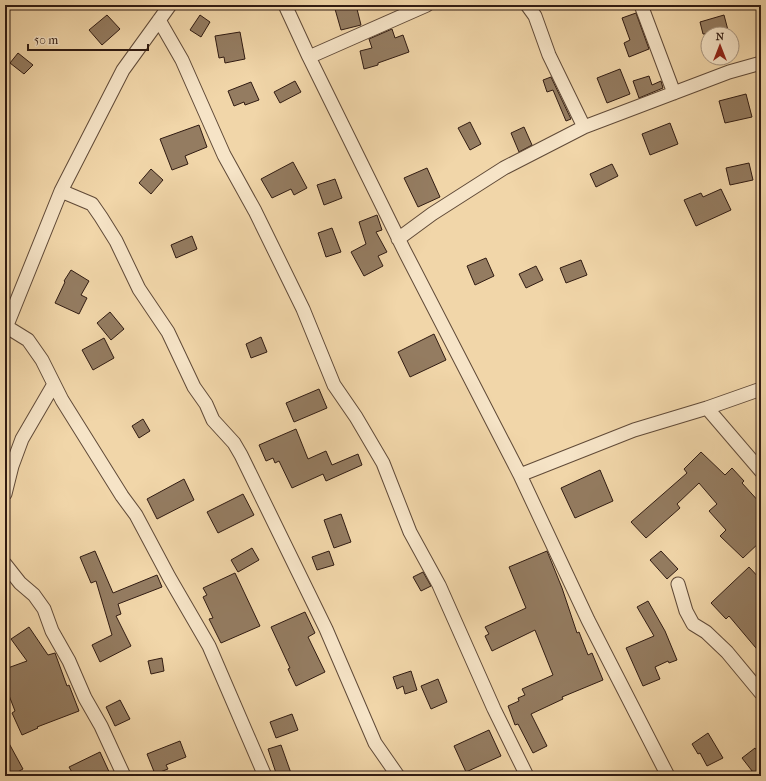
<svg xmlns="http://www.w3.org/2000/svg" width="766" height="781" font-family="'IM FELL French Canon',serif">
	<style>
		.building { fill: #947c61; stroke: #301b12 }
		.lines { fill: none; stroke-linecap: round; stroke-linejoin: round }
		.minor-casing { stroke: #604a38; stroke-width: 15 }
		.minor { stroke: #f6e4c7; stroke-width: 13 }
	</style>
	<rect width="100%" height="100%" fill="#f1d6a9"/>
	<filter id="stains"><feTurbulence type="fractalNoise" baseFrequency=".005" numOctaves="4"/><feColorMatrix values="0 0 0 0 .2 0 0 0 0 .09 0 0 0 0 .02 0 0 0 .5 -.17"/></filter>
	<radialGradient id="worn" r=".72"><stop offset=".6" stop-color="#630" stop-opacity="0"/><stop offset="1" stop-color="#630" stop-opacity=".3"/></radialGradient>
	<path class="building" d="M349,5H356L361,25L341,30L335,9Z
		M636,13L649,49L629,57L624,43L630,40L622,18Z
		M107,15L120,29L102,45L89,30Z
		M200,15L210,22L201,37L190,30Z
		M724,15L729,34H703L700,22Z
		M392,29L395,38L403,35L409,52L378,63V65L364,69L360,51L372,48L369,39Z
		M240,32L245,59L225,63L224,57L219,58L215,36Z
		M18,53L33,65L24,74L10,63Z
		M620,69L630,94L607,103L597,78Z
		M649,76L652,85L661,81L663,88L639,98L633,81Z
		M551,77L571,119L566,121L553,90L547,92L543,80Z
		M295,81L301,92L280,103L274,92Z
		M251,82L259,100L245,105L244,102L234,106L228,91Z
		M746,94L752,117L725,123L719,101Z
		M470,122L481,144L470,150L458,128Z
		M670,123L678,144L650,155L642,134Z
		M199,125L207,147L185,156L188,164L172,170L160,139Z
		M524,127L532,145L519,152L511,133Z
		M293,162L307,188L294,195L291,189L272,198L261,179Z
		M749,163L753,180L730,185L726,168Z
		M612,164L618,176L596,187L590,174Z
		M427,168L440,197L418,207L404,178Z
		M151,169L163,180L151,194L139,183Z
		M335,179L342,198L324,205L317,185Z
		M721,189L731,210L696,226L684,200L701,193L703,197Z
		M377,215L382,230L376,232L387,252L378,256L383,266L364,276L351,252L366,244L359,222Z
		M332,228L341,252L326,257L318,233Z
		M192,236L197,249L176,258L171,245Z
		M486,258L494,276L475,285L467,266Z
		M581,260L587,275L566,283L560,268Z
		M536,266L543,280L526,288L519,274Z
		M71,270L89,281L81,295L87,298L79,314L55,303L65,282L64,281Z
		M110,312L124,329L111,340L97,323Z
		M434,334L446,360L410,377L398,352Z
		M261,337L267,352L251,358L246,344Z
		M104,338L114,358L93,370L82,350Z
		M319,389L327,408L294,422L286,403Z
		M143,419L150,431L139,438L132,426Z
		M296,429L308,459L326,451L332,465L358,454L362,465L326,481L323,474L292,488L279,461L275,463L273,458L266,461L259,445Z
		M701,452L725,475L732,468L744,481L742,483L761,504V541L743,558L720,536L726,530L709,511L717,504L699,483L677,504L680,508L646,538L631,522L687,473L684,469Z
		M600,470L613,501L575,518L561,488Z
		M184,479L194,500L157,519L147,499Z
		M243,494L254,515L218,533L207,512Z
		M341,514L351,542L334,548L324,520Z
		M252,548L259,560L238,572L231,560Z
		M95,551L113,593L157,575L162,587L118,604L121,614L116,616L131,646L100,662L92,645L112,635L96,581L91,583L80,557Z
		M329,551L334,565L317,570L312,557Z
		M547,551L562,588L577,633L579,632L588,655L592,653L603,680L562,697L563,699L531,714L547,746L533,753L518,724L515,725L508,706L519,701L518,698L525,695L522,689L553,675L535,630L492,651L485,636L489,634L485,627L526,608L509,567Z
		M661,551L678,569L667,579L650,560Z
		M749,567L761,580V654L729,616L726,619L711,603Z
		M423,572L431,586L421,591L413,577Z
		M235,573L260,626L221,643L209,619L213,618L203,597L207,595L203,588Z
		M648,601L665,631L677,660L669,663L668,661L655,667L660,679L643,686L626,648L654,636L637,607Z
		M305,612L315,633L308,637L325,672L296,686L288,669L290,668L271,627Z
		M29,627L48,655L55,653L67,686L69,685L79,711L37,727L38,728L22,735L12,713L15,711L5,685V669L27,661L11,639Z
		M162,658L164,671L151,674L148,661Z
		M411,671L417,690L405,694L403,686L397,689L393,677Z
		M438,679L447,702L431,709L421,686Z
		M120,700L130,719L115,726L106,707Z
		M292,714L298,730L276,738L270,722Z
		M489,730L501,756L466,772L454,746Z
		M708,733L723,758L707,766L700,753L698,754L692,744Z
		M5,736L23,769L10,776L5,767Z
		M180,741L186,757L166,765L168,769L155,774L147,754Z
		M281,745L292,776H277L268,749Z
		M755,748L761,756V776H756L742,758Z
		M100,752L111,776H74L69,767Z"/>
	<g class="lines">
		<defs>
			<path id="minor" d="M285,5L309,57L404,250L520,475L588,620L668,776
				M527,5L535,16L549,55L584,127
				M641,5L674,93
				M159,20L182,60L224,155L255,211L303,309L334,385L356,417L383,463L410,532L439,585L494,709L527,776
				M309,57L427,5
				M61,191L92,204L101,217L116,241L139,289L168,332L194,387L206,404L213,420L234,443L241,455L326,629L375,743L398,776
				M398,239L432,214L504,168L584,127L729,72L761,63
				M7,327L28,340L42,360L62,400L122,496L136,515L169,577L209,646L265,776
				M5,330L61,191L123,70L170,5
				M707,408L761,471
				M520,475L634,430L707,408L761,389
				M5,494L12,466L22,439L54,384
				M5,564L20,583L34,595L44,609L52,631L69,661L85,698L101,726L124,776
				M678,584L686,611L693,624L706,632L727,652L761,693"/>
		</defs>
		<use href="#minor" class="minor-casing"/>
		<use href="#minor" class="minor"/>
	</g>
	<rect width="766" height="781" fill="none" stroke="#f1d6a9" stroke-width="20"/>
	<rect x="6" y="6" width="754" height="769" fill="none" stroke="#301b12" stroke-width="2"/>
	<rect x="10" y="10" width="746" height="761" fill="none" stroke="#301b12"/>
	<g transform="translate(720 46)"><circle r="19" fill="#f6e4c7" stroke="#a7947f"/>
	<path d="M0-3L7 15L0 10L-7 15Z" fill="#8f2418"/>
	<text y="-6" font-size="11" font-weight="bold" text-anchor="middle" fill="#301b12">N</text>
	</g>
	<path d="M28 44v6h120v-6" fill="none" stroke="#301b12" stroke-width="2"/>
	<text x="34" y="44" font-size="12" fill="#301b12" stroke="#f6e4c7" stroke-width="3" paint-order="stroke">50 m</text>
	<rect width="100%" height="100%" filter="url(#stains)"/>
	<rect width="100%" height="100%" fill="url(#worn)"/>
</svg>
